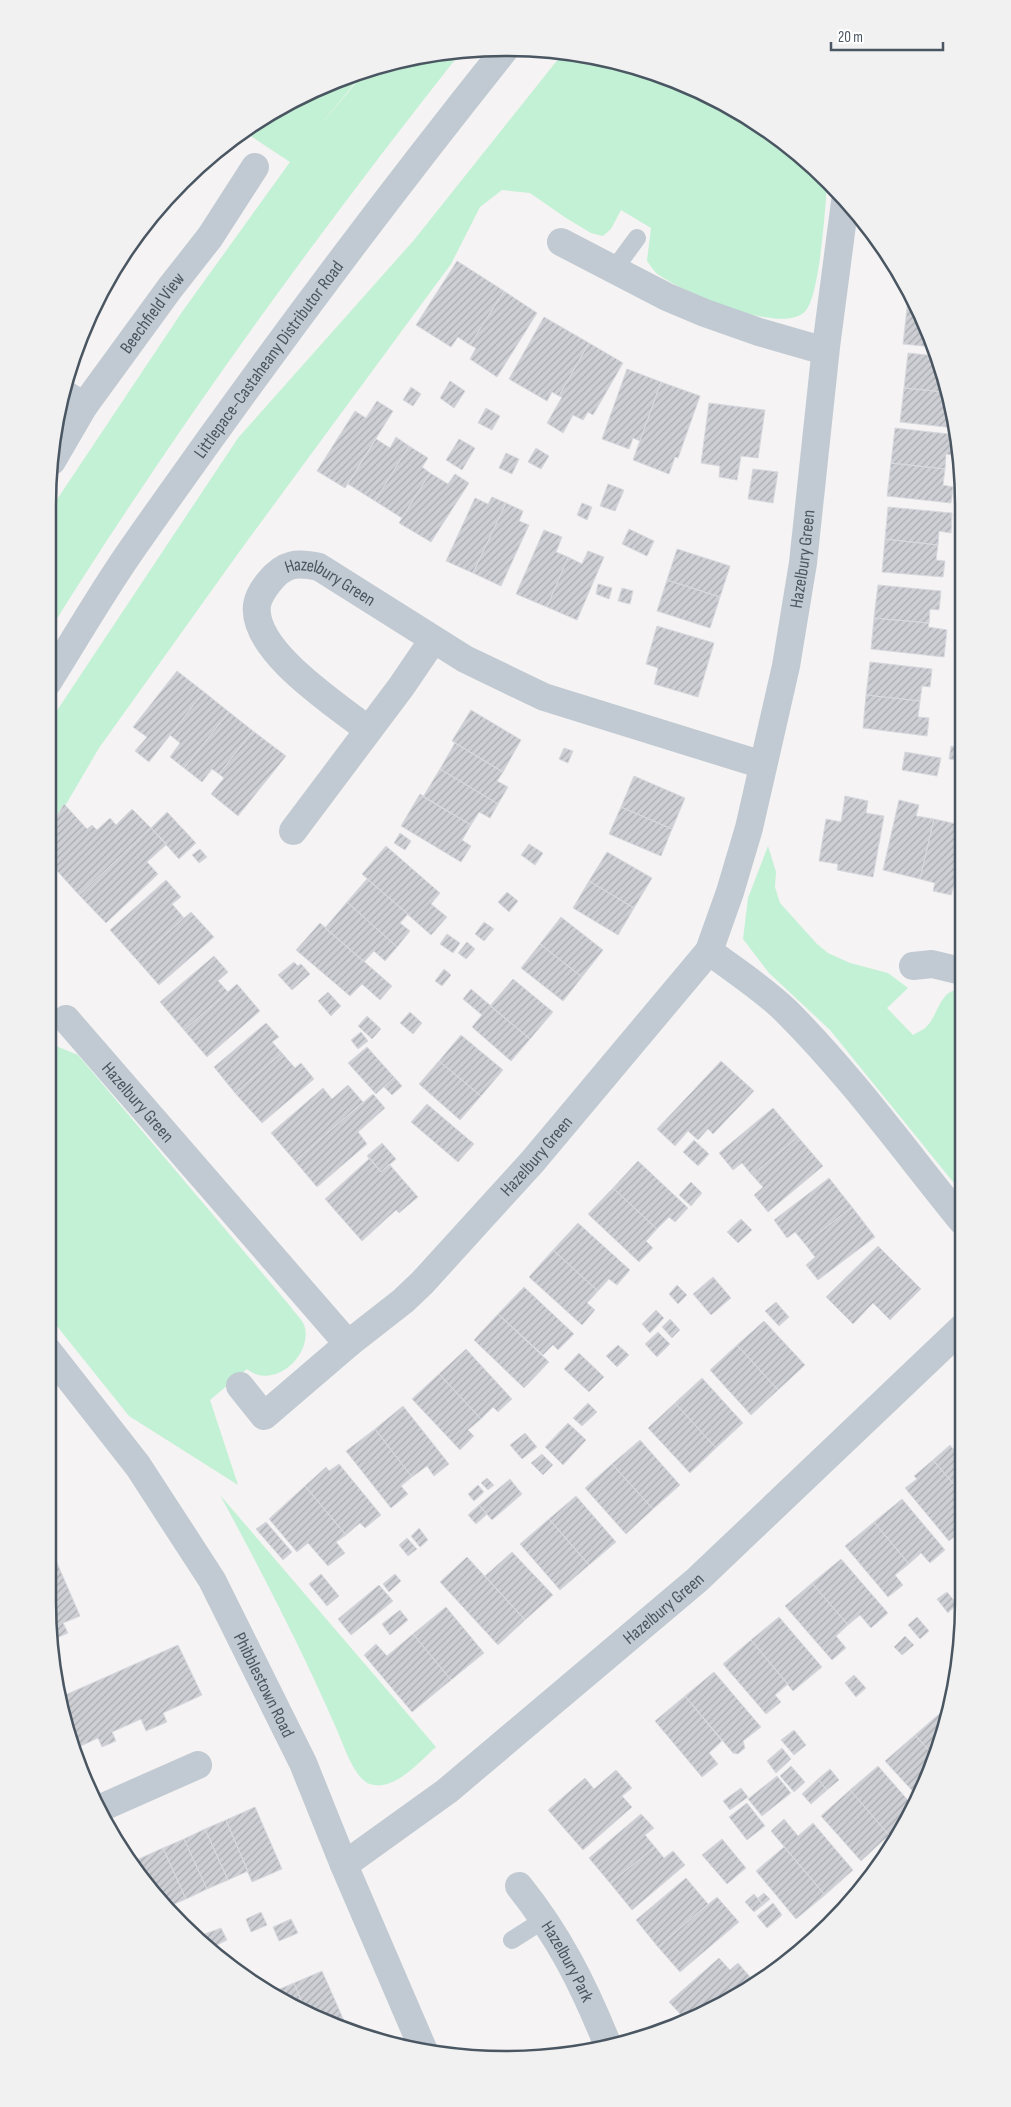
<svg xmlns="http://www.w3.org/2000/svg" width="1011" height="2107" font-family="'Sofia Sans Condensed',sans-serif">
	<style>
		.green { fill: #c3f1d5 }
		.building { fill: url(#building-hatch); stroke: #d7d9de }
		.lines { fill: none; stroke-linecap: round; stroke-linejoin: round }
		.service { stroke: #c1cad2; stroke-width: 18 }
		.minor { stroke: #c1cad2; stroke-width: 28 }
		.tertiary { stroke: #c1cad2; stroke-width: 28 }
		.labels { text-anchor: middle; stroke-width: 5; stroke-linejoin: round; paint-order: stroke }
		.street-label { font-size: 18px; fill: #4a5661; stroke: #fff }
		.rim { fill: none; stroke: #4a5661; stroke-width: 2.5 }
	</style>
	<defs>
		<pattern id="building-hatch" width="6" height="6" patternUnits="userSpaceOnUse" patternTransform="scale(1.25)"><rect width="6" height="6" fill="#cdcfd5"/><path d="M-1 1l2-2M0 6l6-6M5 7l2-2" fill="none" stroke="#a8abb0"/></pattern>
	</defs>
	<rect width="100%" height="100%" fill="#f5f3f3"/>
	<path class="green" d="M461,52C314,238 173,432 48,633V513L182,312L290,162L243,131L251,125L330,82L363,73L317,129L366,71L416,56Z
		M563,53L595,56L681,82L784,142L827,185C825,211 820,289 807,309C787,339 683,292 659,275C654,272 651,266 647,261L651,228L621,210L611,229L603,236L591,233L566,218L530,193L502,190L480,207L451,264L242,548L99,748L48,835V724L238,438L414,240Z
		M768,846L776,872L775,887L780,903L817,944L828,953L850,963L888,973L908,988L887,1008L913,1035C917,1032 924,1030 927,1026C939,1014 939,990 961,989L962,1193L830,1030L769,973L743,939L748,898Z
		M56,1046L78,1055L290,1306C294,1312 304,1321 305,1328C311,1358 272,1390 247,1369L210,1400L238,1485L129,1416L48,1315V1052Z
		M220,1495L436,1747C419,1762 394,1792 370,1784C355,1780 343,1744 337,1730C302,1650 262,1572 220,1495Z"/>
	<path class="building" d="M457,261L504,291L470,345L458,337L451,347L416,325Z
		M504,291L537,313L497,377L470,359L476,348L470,345Z
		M908,295L916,309L907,308Z
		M907,308L916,309L929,330L933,347L903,344Z
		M544,317L589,343L559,396L552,392L547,401L509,379Z
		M589,343L623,363L593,415L588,412L583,420L573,415L563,433L547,423L562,397L559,396Z
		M908,353L936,356L945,392L904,388Z
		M627,369L661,382L640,441L633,438L629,449L602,439Z
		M450,381L465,391L454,408L440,398Z
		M661,382L700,396L678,458L675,457L669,474L633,460Z
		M411,387L421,394L413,406L403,400Z
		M904,388L945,392L955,428L900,422Z
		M377,401L393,411L345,488L317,471L355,411L366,418Z
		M709,403L765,410L758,458L741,456L737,480L719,477L720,466L701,463Z
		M486,408L500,416L492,430L478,423Z
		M895,428L957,435L956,456L946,454L945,469L891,463Z
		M396,437L409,446L375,501L348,484L376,439L390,448Z
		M459,439L475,448L462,470L446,460Z
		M409,446L428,458L422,467L430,473L402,518L375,501Z
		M536,448L549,456L541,469L528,462Z
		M506,453L519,459L512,474L499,468Z
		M891,463L945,469L943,485L953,487L951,503L887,496Z
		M753,469L778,472L773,503L748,499Z
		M430,473L448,484L455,474L469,483L431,542L399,523Z
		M608,484L624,490L615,511L600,506Z
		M492,497L506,503L473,573L446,561L475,498L488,504Z
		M506,503L523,511L519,521L529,525L501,586L473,573Z
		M582,503L592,507L587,520L577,515Z
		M888,507L952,513L951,533L939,531L938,545L885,539Z
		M629,529L654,541L647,556L622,544Z
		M544,530L562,537L556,552L568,557L547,607L516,594Z
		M885,539L938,545L936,560L945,561L943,577L882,572Z
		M677,549L730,566L720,597L667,580Z
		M588,551L604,557L577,620L547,607L568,557L582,564Z
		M667,580L720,597L710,628L657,611Z
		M598,584L612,588L609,599L596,594Z
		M878,585L941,591L939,610L930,609L929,623L874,618Z
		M622,588L633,591L630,604L618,601Z
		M874,618L929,623L928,627L947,630L944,657L871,649Z
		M657,626L714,643L698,697L654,684L658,668L646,664Z
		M870,662L932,669L930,687L922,686L920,701L866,695Z
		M177,671L204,692L149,762L135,751L147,737L133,727Z
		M204,692L229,712L184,768L170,757L180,743L170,735Z
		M866,695L920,701L918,717L929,718L927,736L863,728Z
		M471,710L521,740L503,772L452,741Z
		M229,712L253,731L219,774L212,769L202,782L184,768Z
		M253,731L286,756L238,816L211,794L224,778L219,774Z
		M455,743L503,772L497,781L508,787L498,804L440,769Z
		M951,746L961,748L960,760L949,759Z
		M564,748L573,751L568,763L559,759Z
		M905,752L941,758L937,776L902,770Z
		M440,769L498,804L490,818L479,812L471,825L423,797Z
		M634,776L685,798L672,829L621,807Z
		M420,794L471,825L462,840L471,846L461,862L401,826Z
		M845,796L868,801L866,813L884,816L873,877L837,870L838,864L819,861L826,819L841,822Z
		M899,800L919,805L916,816L934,819L920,879L883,870Z
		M64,804L87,829L92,825L97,830L110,818L116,825L132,809L151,828L79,895L50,863L55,859L48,851V831Z
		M621,807L672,829L661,856L609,834Z
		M167,812L196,843L179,859L151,828Z
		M934,819L961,825V860L951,895L933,891L935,883L920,879Z
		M151,828L167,844L147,862L158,874L106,923L79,895Z
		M400,833L411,841L405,850L394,843Z
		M529,844L543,853L535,865L521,855Z
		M386,846L440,893L431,904L447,917L431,935L362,874Z
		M200,849L207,857L199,863L192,855Z
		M607,852L652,878L634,908L589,881Z
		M367,879L408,914L400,923L410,931L397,947L347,902Z
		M166,880L181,897L172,904L184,918L137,960L110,930Z
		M589,881L634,908L618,935L573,908Z
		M507,892L518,901L509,912L498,902Z
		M347,902L397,947L385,961L374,951L364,962L325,928Z
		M191,912L214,937L159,985L137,960Z
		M561,917L603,950L582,977L540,944Z
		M484,922L494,929L484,941L475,934Z
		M320,923L392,986L380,1000L362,984L350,996L296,950Z
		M447,934L460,943L453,953L440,944Z
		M467,942L475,949L466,959L458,953Z
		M540,944L582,977L563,1001L521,968Z
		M214,956L228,972L218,981L228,992L184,1030L160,1002Z
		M294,962L298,966L301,964L310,974L292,990L278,975Z
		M444,969L451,975L442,986L435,981Z
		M513,979L553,1012L530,1039L490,1006Z
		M237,984L260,1011L207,1057L184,1030Z
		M471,989L530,1039L511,1061L472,1027L482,1015L463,999Z
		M328,992L341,1006L331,1016L318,1001Z
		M410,1012L422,1023L413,1034L400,1023Z
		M367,1016L381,1029L372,1039L358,1026Z
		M266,1023L279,1037L272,1042L282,1053L235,1093L214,1067Z
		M361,1032L368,1041L358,1049L351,1040Z
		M461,1035L503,1070L481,1096L439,1061Z
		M367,1047L394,1077L376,1094L348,1063Z
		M282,1053L295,1068L301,1063L314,1079L262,1123L235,1093Z
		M439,1061L481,1096L460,1120L419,1084Z
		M721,1061L754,1091L713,1134L708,1129L698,1140L688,1131L675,1146L657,1129Z
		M394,1077L402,1086L392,1095L384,1087Z
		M348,1085L363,1102L295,1161L271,1133L323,1088L332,1099Z
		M373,1094L385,1108L358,1132L367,1144L317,1187L295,1161Z
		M427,1104L474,1144L458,1162L411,1122Z
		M773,1108L798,1137L752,1175L742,1163L733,1170L719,1153Z
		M798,1137L823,1166L768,1212L754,1195L763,1187L752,1175Z
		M694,1140L709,1154L698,1166L683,1152Z
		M382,1143L396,1159L381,1172L367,1156Z
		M370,1158L381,1172L389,1164L418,1197L399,1213L396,1210L362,1241L325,1199Z
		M638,1161L688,1208L675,1222L669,1217L657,1229L613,1188Z
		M829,1178L852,1207L805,1244L795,1232L787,1238L774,1220Z
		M691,1182L702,1193L691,1206L679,1195Z
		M613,1188L657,1229L646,1241L653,1248L639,1262L588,1214Z
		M852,1207L875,1237L818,1280L806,1265L815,1257L805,1244Z
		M741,1219L752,1230L738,1243L727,1232Z
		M578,1223L630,1270L617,1285L609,1279L598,1291L553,1250Z
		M878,1246L921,1289L890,1320L873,1303L853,1324L826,1297Z
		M553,1250L598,1291L587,1303L595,1310L582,1325L529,1277Z
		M713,1277L731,1298L711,1315L693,1294Z
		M677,1285L687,1295L678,1304L669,1294Z
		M524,1287L574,1334L558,1350L553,1345L543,1355L498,1314Z
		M776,1302L789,1317L779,1326L765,1311Z
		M656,1310L664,1318L650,1333L642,1324Z
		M498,1314L549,1362L524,1388L474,1340Z
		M670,1319L680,1330L672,1338L662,1327Z
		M764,1321L805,1365L778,1390L737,1345Z
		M658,1332L670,1344L657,1357L645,1344Z
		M618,1345L629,1355L617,1367L606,1356Z
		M737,1345L778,1390L751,1415L710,1370Z
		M466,1349L512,1399L498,1412L493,1407L481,1419L439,1374Z
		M579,1353L604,1377L589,1392L564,1369Z
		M439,1374L481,1419L468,1430L474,1436L460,1450L412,1399Z
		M702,1378L743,1423L716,1448L675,1403Z
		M588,1403L597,1412L582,1426L573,1418Z
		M675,1403L716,1448L690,1473L648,1428Z
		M403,1406L449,1464L434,1476L427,1466L412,1477L375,1429Z
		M568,1423L586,1440L563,1465L545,1447Z
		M375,1429L412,1477L401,1486L408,1494L391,1508L346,1451Z
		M525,1433L537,1447L522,1459L510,1445Z
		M640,1440L680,1485L653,1509L612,1464Z
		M963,1441V1495L933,1460L950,1445L953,1449Z
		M542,1454L553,1465L543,1475L531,1463Z
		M933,1460L963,1495V1529L949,1541L905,1488L917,1479L914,1476Z
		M339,1464L381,1515L365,1528L360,1523L346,1535L305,1486L326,1467L329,1471Z
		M612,1464L653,1509L626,1534L585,1488Z
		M487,1478L494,1485L488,1490L481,1483Z
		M510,1479L522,1494L492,1520L479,1505Z
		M478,1485L484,1492L474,1501L468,1494Z
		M305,1486L346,1535L336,1542L345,1553L328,1566L308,1543L297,1552L269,1519Z
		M576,1496L616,1542L589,1565L549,1519Z
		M902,1499L945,1550L930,1563L921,1553L909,1564L874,1522Z
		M479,1505L487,1514L476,1524L468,1515Z
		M549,1519L589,1565L560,1590L520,1544Z
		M266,1522L292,1552L283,1560L256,1529Z
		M874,1522L909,1564L895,1575L903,1585L888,1597L845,1546Z
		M419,1528L428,1540L420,1547L411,1536Z
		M407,1538L417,1549L408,1556L399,1545Z
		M48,1542L80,1616L63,1623L68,1633L54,1639L48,1601Z
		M512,1552L553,1595L525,1620L485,1576Z
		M467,1557L525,1620L498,1645L440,1582Z
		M841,1559L888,1613L871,1628L860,1615L848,1625L812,1583Z
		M321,1574L339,1596L327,1606L309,1584Z
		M395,1574L401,1581L389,1592L383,1584Z
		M812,1583L848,1625L836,1636L846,1648L832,1660L785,1606Z
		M379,1585L393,1601L351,1635L338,1619Z
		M947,1592L957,1604L948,1613L937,1599Z
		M446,1607L484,1653L451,1680L413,1634Z
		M400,1610L408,1620L390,1635L382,1624Z
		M779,1617L822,1667L793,1691L751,1640Z
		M917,1617L929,1631L920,1639L908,1625Z
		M413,1634L451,1680L412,1712L364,1655L376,1644L387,1656Z
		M905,1636L914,1645L902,1655L894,1647Z
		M751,1640L788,1684L775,1695L781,1702L766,1714L723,1664Z
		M178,1645L202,1695L163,1713L167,1722L146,1731L141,1719L112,1732L116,1741L102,1747L98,1738L72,1750L63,1696Z
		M714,1672L761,1727L743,1741L745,1748L738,1754L733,1753L685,1696Z
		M854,1675L866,1688L856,1697L845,1683Z
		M685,1696L722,1741L709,1753L718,1764L702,1777L655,1721Z
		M946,1708L949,1711L935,1757L915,1735Z
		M794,1730L806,1745L794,1755L781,1740Z
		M915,1735L935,1757L929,1777L918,1797L885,1761Z
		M782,1748L791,1759L776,1773L767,1761Z
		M791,1766L805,1782L794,1792L780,1776Z
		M878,1766L913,1806L904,1823L889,1835L850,1790Z
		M830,1769L839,1780L827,1790L818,1779Z
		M616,1770L632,1788L622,1796L632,1807L583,1850L548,1810L585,1778L594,1789Z
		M777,1776L791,1793L762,1816L748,1799Z
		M818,1779L827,1790L811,1804L802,1794Z
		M741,1788L748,1797L730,1810L723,1801Z
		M850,1790L889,1835L861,1861L821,1816Z
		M747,1803L765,1826L747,1840L729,1817Z
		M255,1807L282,1869L252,1882L226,1820Z
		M641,1814L654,1828L645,1835L655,1847L610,1883L589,1858Z
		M784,1819L798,1836L813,1823L853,1870L825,1895L771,1831Z
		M226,1820L248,1871L228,1880L205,1829Z
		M205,1829L228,1880L207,1889L184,1839Z
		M184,1839L207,1889L186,1899L163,1848Z
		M722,1839L746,1868L727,1884L702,1855Z
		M655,1847L664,1858L673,1851L685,1865L632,1910L610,1883Z
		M784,1847L825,1895L796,1919L756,1871Z
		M163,1848L186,1899L172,1905L174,1911L142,1881L132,1862Z
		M686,1878L708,1904L658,1947L636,1920Z
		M764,1893L770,1899L763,1905L758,1898Z
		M754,1894L763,1905L754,1912L745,1902Z
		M717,1897L739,1922L680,1972L658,1947Z
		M773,1903L782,1915L767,1928L757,1916Z
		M261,1912L267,1925L251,1932L246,1919Z
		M291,1919L298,1933L279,1941L273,1927Z
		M221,1928L227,1940L213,1947L202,1935Z
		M719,1958L730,1970L738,1963L751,1978L708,2012L685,2019L669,2002Z
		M322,1971L345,2023L336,2026L306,2012L294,1983Z
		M294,1983L306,2012L277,1996L275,1991Z"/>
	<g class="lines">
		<path class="service" d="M615,268L637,238
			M512,1940L545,1919"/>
		<g class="minor">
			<path d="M561,242L667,297L705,313L759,332L825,351"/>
			<path d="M63,393L84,406"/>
			<path id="s1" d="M52,461L84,406L170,288L210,237L255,167"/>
			<path id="s2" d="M367,729C335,704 251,650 257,605C258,598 264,588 269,582C284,563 297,562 319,567L465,659L544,697L763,765"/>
			<path d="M293,831L401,687L433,640"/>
			<path d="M709,951C735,971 764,989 787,1012C851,1076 905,1151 962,1221"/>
			<path d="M913,966L932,964L961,971"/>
			<path id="s3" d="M66,1019L348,1344"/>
			<path id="s4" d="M240,1386L264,1416L348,1344L403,1301L422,1283L533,1161L709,951L730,892L749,828L786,666L803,563L826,347L845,202"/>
			<path d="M103,1807L198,1765"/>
			<path id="s5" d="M344,1865L447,1791L697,1580L963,1327"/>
			<path id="s6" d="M519,1886C559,1936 583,1984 607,2043"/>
		</g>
		<g class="tertiary">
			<path id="s7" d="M48,682C75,639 101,594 130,552C250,380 375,212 506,48"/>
			<path id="s8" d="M48,1351L138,1466L212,1580L303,1763L344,1865L424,2051"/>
		</g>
	</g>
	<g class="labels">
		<g class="street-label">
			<text dy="6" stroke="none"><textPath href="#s1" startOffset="179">Beechfield View</textPath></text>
			<text dy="6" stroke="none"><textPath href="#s7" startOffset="391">Littlepace-Castaheany Distributor Road</textPath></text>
			<text dy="6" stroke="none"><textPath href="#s4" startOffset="1088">Hazelbury Green</textPath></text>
			<text dy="6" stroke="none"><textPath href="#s2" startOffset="269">Hazelbury Green</textPath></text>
			<text dy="6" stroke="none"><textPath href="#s3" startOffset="110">Hazelbury Green</textPath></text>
			<text dy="6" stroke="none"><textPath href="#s4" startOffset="416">Hazelbury Green</textPath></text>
			<text dy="6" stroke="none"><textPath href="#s5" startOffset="410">Hazelbury Green</textPath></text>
			<text dy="6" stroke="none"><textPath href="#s8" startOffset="399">Phibblestown Road</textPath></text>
			<text dy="6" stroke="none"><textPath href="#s6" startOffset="90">Hazelbury Park</textPath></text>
		</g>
	</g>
	<path d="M0 0H1011V2107H0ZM505 56H506A449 449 0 0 1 955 505V1602A449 449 0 0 1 506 2051H505A449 449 0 0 1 56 1602V505A449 449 0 0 1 505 56Z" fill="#f1f1f2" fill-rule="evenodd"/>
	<path class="rim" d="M505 56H506A449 449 0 0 1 955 505V1602A449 449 0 0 1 506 2051H505A449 449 0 0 1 56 1602V505A449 449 0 0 1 505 56Z"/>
	<path d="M831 42v8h112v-8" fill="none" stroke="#4a5661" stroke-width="2.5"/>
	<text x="838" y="42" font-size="15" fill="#4a5661" stroke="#ffffff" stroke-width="4" paint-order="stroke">20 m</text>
</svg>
